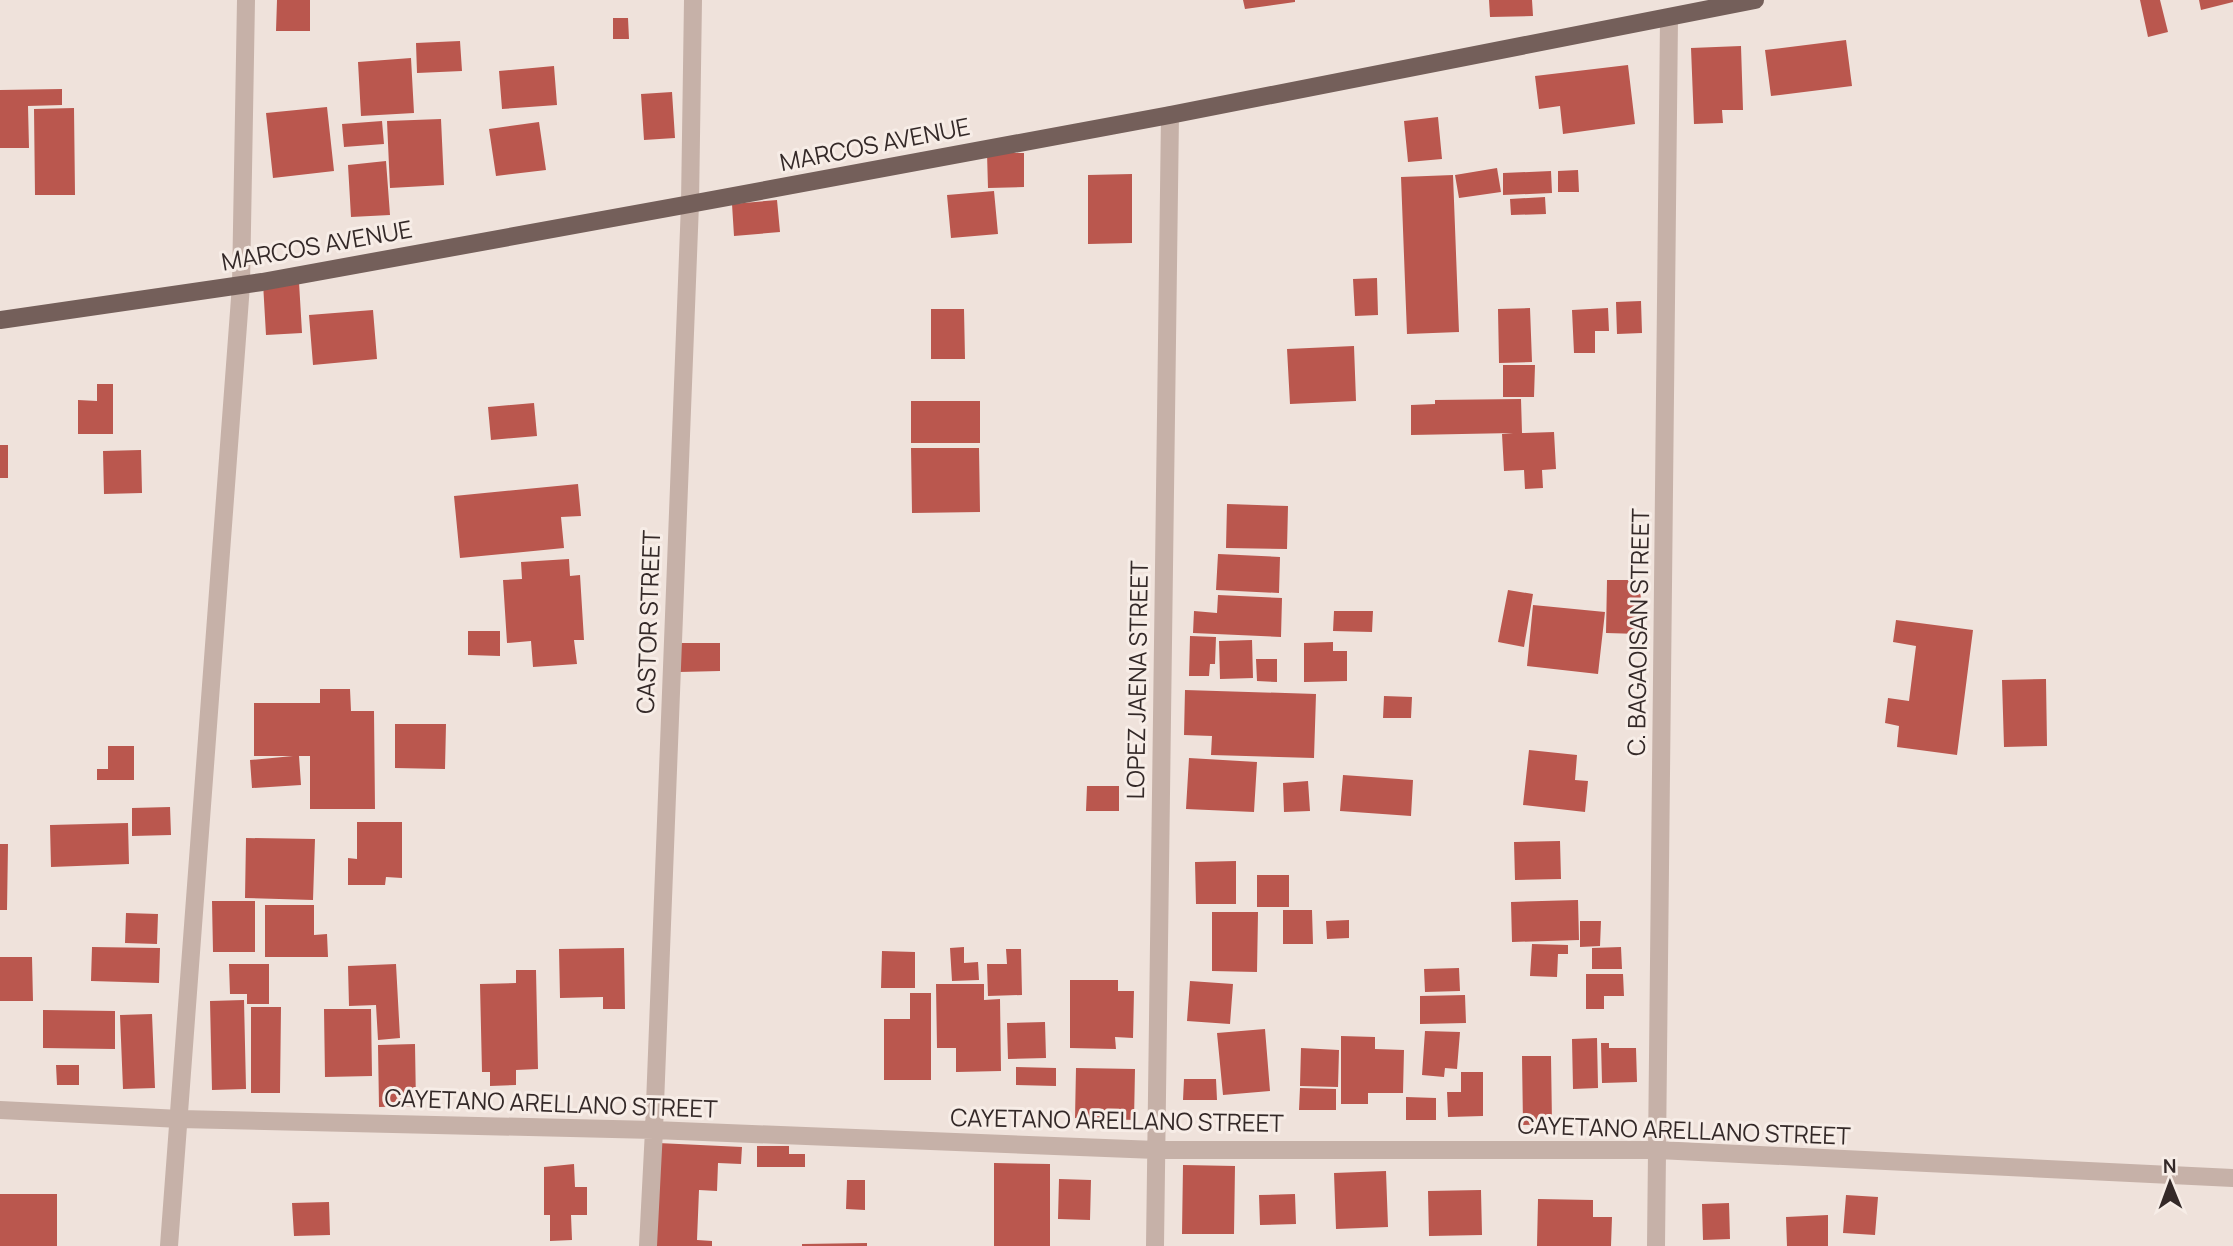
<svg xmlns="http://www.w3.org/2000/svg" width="2233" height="1246" font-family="Manrope,sans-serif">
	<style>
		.building { fill: #ba574e }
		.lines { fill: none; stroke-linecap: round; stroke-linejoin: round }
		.minor { stroke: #c6b1a8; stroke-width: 18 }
		.major { stroke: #745f5a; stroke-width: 18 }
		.labels { text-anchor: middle; stroke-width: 6; stroke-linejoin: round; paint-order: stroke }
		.street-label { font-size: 24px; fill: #342928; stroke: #f7ede7 }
	</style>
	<rect width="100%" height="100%" fill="#efe2db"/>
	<path class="building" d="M277,0H310V31H276Z
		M1243,0H1295V2L1245,9Z
		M1489,0H1532L1533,16L1490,17Z
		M2140,0H2160L2168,32L2148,37Z
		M2199,0H2233V2L2201,10Z
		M613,18H628L629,39H613Z
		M1846,40L1852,86L1771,96L1765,50Z
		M460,41L462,71L417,73L416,43Z
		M1741,46L1743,110H1722L1723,123L1694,124L1691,48Z
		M411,58L414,113L361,116L358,62Z
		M1628,65L1635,124L1563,134L1560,106L1539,109L1535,76Z
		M554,66L557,105L502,109L499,71Z
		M62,89V105L28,106L29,148H0V90Z
		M672,92L675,138L644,140L641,94Z
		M327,107L334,171L273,178L266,113Z
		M74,108L75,195H35L34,109Z
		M1438,117L1442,159L1408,162L1404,121Z
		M441,119L444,185L390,188L387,121Z
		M382,121L384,144L344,147L342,124Z
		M539,122L546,170L496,176L489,129Z
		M987,153H1024V187L988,188Z
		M386,161L390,215L351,217L348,165Z
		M1497,168L1501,192L1459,198L1455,175Z
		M1578,170L1579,192H1558V171Z
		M1551,171L1552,193L1503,195V173Z
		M1132,174V243L1088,244V175Z
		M1453,175L1459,332L1407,334L1401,177Z
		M994,191L998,234L951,238L947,195Z
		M1545,197L1546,214L1511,215L1510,199Z
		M777,200L780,232L734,236L732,204Z
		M1377,278L1378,315L1355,316L1353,279Z
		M299,282L302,333L266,335L263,283Z
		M1641,301L1642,333L1617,334L1616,302Z
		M1530,308L1532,362L1499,363L1498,309Z
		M1608,308L1609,331H1595V353H1574L1572,310Z
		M931,309H964L965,359H931Z
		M373,310L377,359L313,365L309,315Z
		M1354,346L1356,401L1290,404L1287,349Z
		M1503,365H1535L1534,397H1503Z
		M97,384H113V434H78V400L97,401Z
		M1521,399L1522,433L1554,432L1556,469L1542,470L1543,488L1525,489L1524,470L1504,471L1502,434L1513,433L1411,435V405L1435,404V400Z
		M911,401H980V443H911Z
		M534,403L537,436L491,440L488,407Z
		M0,445H8V478H0Z
		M911,448H979L980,512L912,513Z
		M141,450L142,493L104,494L103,451Z
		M578,484L581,516L561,517L564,548L460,558L454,496Z
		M1227,504L1288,506L1287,549L1226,548Z
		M1218,554L1280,557L1279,593L1216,590Z
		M569,559L570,576L580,575L584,640H574L577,664L533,667L531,641L507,643L503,580L522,579L521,562Z
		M1607,580H1641L1640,634L1606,633Z
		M1508,590L1533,594L1524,647L1498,642Z
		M1218,595L1282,598L1281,637L1193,633L1194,611L1217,613Z
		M1533,605L1605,612L1598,674L1527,666Z
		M1334,611H1373L1372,632L1333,631Z
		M1896,620L1973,630L1957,755L1897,747L1899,726L1885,723L1888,698L1909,701L1916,646L1893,642Z
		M468,631H500V656L468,655Z
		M1190,636L1216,637L1215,664H1210L1209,676H1189Z
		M1252,640L1253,678L1220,679L1219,641Z
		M1333,642V651H1347V681L1304,682V643Z
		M678,643H720V671L679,672Z
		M1256,659H1277V682L1257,681Z
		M2046,679L2047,746L2004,747L2002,680Z
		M320,689H350L351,711H374L375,809H310V756H299L301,785L252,788L250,760L293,756H254V703H320Z
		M1185,690L1316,694L1314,758L1211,755L1212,736L1184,735Z
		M1384,696L1412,697L1411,718H1383Z
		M395,724H446L445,769L395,768Z
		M108,746H134V780H97V769H108Z
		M1529,750L1577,755L1575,780L1588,781L1585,812L1523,805Z
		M1189,758L1257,762L1254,812L1186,809Z
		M1343,775L1413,780L1411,816L1340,811Z
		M1308,781L1310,811L1284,812L1283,783Z
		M1087,786H1119V811H1086Z
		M170,807L171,835L132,836V808Z
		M357,822H402V878L386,877L385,885H348V858L357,859Z
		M128,823L129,864L51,867L50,825Z
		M246,838L315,839L313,900L245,898Z
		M1560,841L1561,879L1515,880L1514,842Z
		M0,844H8L7,910H0Z
		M1236,861V904H1196L1195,862Z
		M1257,875H1289V907H1257Z
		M1578,900L1579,940L1512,942L1511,902Z
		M212,901H255V952H213Z
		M265,905H314V935L327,934L328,957H265Z
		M1283,910H1312L1313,944H1283Z
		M1212,912H1258L1257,972L1212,971Z
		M126,913L158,914L157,944L125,943Z
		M1349,920V938L1327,939L1326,921Z
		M1580,921H1601L1600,946L1580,947Z
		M1532,944L1568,945V954H1558L1557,977L1530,976Z
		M92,947L160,948L159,983L91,981Z
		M964,947V963L978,962L979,980L952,981L950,948Z
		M1621,947L1622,969H1592V948Z
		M624,948L625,1009H603V997L560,998L559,949Z
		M1006,949H1021L1022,995L988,996L987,964H1007Z
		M882,951L915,952V988H881Z
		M0,957H32L33,1001H0Z
		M229,964H269V1004H247V994H230Z
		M396,964L400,1038L378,1040L376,1005L349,1006L348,966Z
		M1459,968L1460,991L1425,992L1424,969Z
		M516,970H536L538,1069L516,1070V1085L490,1086V1072H482L480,984L516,983Z
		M1586,974H1623L1624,996H1604V1009H1586Z
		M1070,980H1118V991H1134L1133,1038L1115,1037L1116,1049L1070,1048Z
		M1190,981L1233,984L1230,1024L1187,1021Z
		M936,984H984V1000L1000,999L1001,1071L956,1072V1048H937Z
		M910,993H931V1080H884V1019H910Z
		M1465,995L1466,1023L1420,1024V996Z
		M244,1000L246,1089L212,1090L210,1001Z
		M251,1007H281L280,1093H251Z
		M324,1009H371L372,1076L325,1077Z
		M43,1010L115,1011V1049L43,1048Z
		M152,1014L155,1088L123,1089L120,1015Z
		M1045,1022L1046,1058L1008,1059L1007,1023Z
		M1265,1029L1270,1091L1223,1095L1217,1033Z
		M1425,1031L1460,1032L1457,1069L1445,1068L1444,1077L1422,1075Z
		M1341,1036L1375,1037V1049L1404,1050L1403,1093H1368V1104H1341Z
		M1597,1038L1598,1088L1573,1089L1572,1039Z
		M1601,1043H1609V1048H1636L1637,1082L1602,1083Z
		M415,1044L416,1106L379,1107L378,1045Z
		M1301,1048L1339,1050L1338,1087L1300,1086Z
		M1522,1056H1551L1552,1124L1523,1125Z
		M56,1065H79V1085H57Z
		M1016,1067L1056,1068V1086L1016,1085Z
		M1076,1068L1135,1069L1134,1120L1075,1118Z
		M1461,1072H1483V1116L1448,1117L1447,1092H1461Z
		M1184,1079H1216L1217,1100H1183Z
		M1300,1088L1336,1089V1110H1299Z
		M1406,1097L1436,1098V1120H1406Z
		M658,1143L742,1147L741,1164L718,1163L717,1191L699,1190L697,1240L712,1241V1246H655Z
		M757,1146H789V1154H805V1167H757Z
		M994,1163L1050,1164V1246H994Z
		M574,1164L575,1187H587V1215H571L572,1240L550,1241V1215H544V1167Z
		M1183,1165L1235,1166L1234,1234H1182Z
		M1386,1171L1388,1227L1336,1229L1334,1173Z
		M1059,1179L1091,1180L1090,1220L1058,1219Z
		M847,1180H865V1210L846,1209Z
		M1481,1190L1482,1235L1429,1236L1428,1191Z
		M0,1194H57V1246H0Z
		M1295,1194L1296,1224L1260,1225L1259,1195Z
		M1846,1195L1878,1197L1875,1235L1843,1233Z
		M1538,1199L1593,1200V1217H1612L1611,1246H1537Z
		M329,1202L330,1235L294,1236L292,1203Z
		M1729,1203L1730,1239L1703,1240L1702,1204Z
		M1828,1215V1246H1787L1786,1217Z
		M867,1243V1246H802V1244Z"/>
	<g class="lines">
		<path class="minor" d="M0,1110L180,1119L654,1130L1156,1150H1658L2233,1178
			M169,1246L241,285L246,0
			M648,1246L654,1130L690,204L693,0
			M1155,1246L1170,115
			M1656,1246L1669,18"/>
		<path class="major" d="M0,320L262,282L690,204L1170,115L1755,0"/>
	</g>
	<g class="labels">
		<g class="street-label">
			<text transform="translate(875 145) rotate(-11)" y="8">MARCOS AVENUE</text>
			<text transform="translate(317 246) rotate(-10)" y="8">MARCOS AVENUE</text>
			<text transform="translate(649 622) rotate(-88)" y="8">CASTOR STREET</text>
			<text transform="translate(1639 632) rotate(-89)" y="8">C. BAGAOISAN STREET</text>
			<text transform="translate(1138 680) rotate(-89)" y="8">LOPEZ JAENA STREET</text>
			<text transform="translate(551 1104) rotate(2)" y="8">CAYETANO ARELLANO STREET</text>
			<text transform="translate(1117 1121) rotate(1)" y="8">CAYETANO ARELLANO STREET</text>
			<text transform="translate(1684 1131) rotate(2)" y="8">CAYETANO ARELLANO STREET</text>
		</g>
	</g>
	<g transform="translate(2170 1183) rotate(359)" stroke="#f7ede7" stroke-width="5" paint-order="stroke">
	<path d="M0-5L12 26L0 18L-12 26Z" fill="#342928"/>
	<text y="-10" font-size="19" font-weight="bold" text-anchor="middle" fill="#342928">N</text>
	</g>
</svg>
